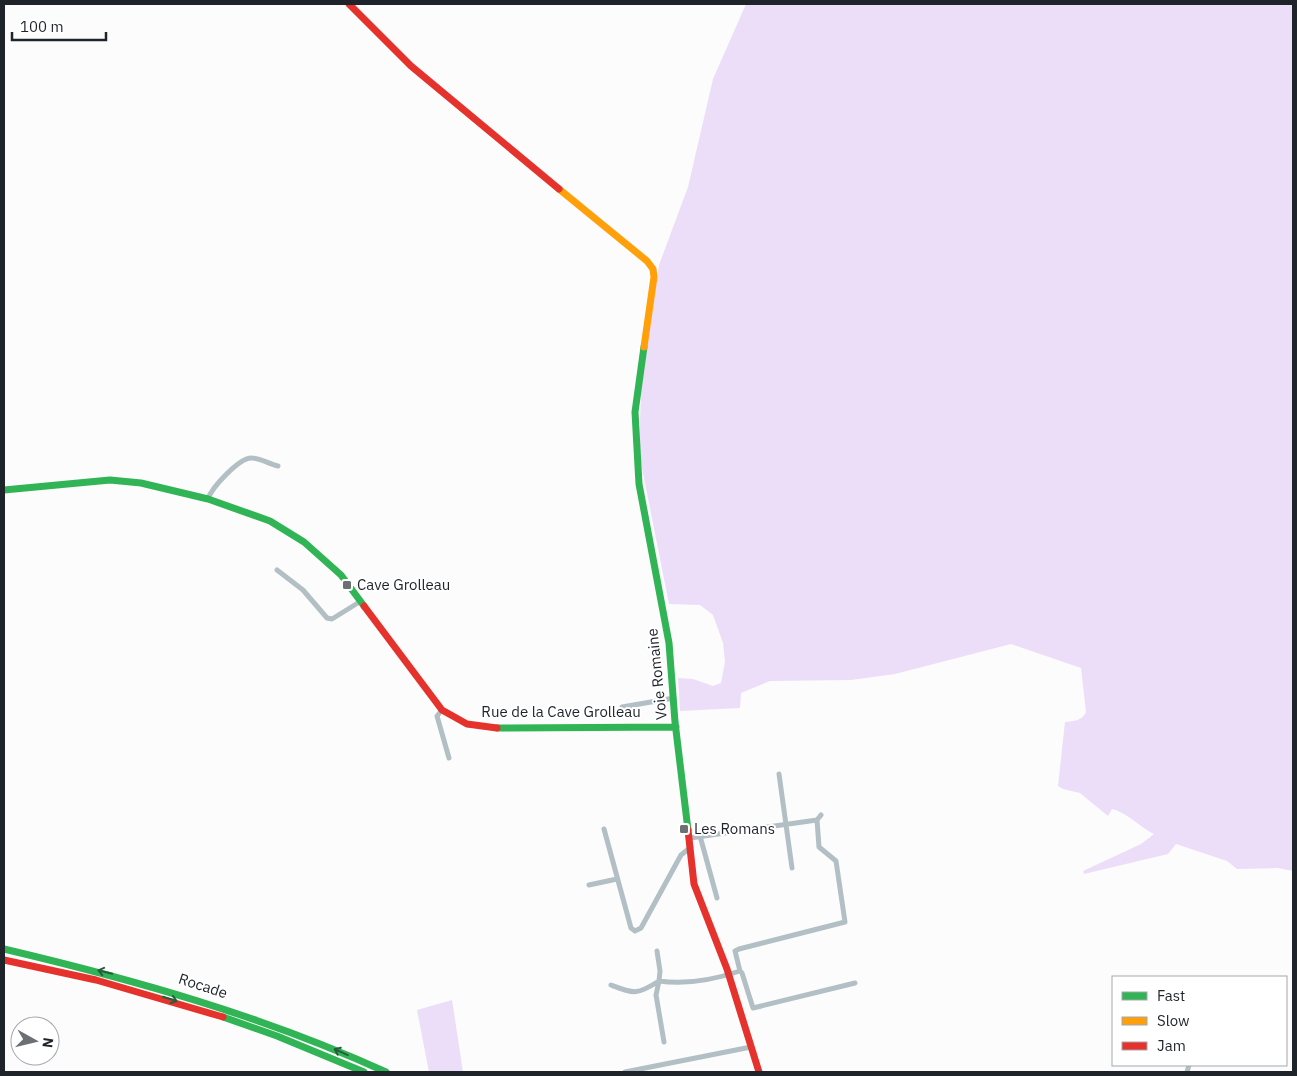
<svg xmlns="http://www.w3.org/2000/svg" width="1297" height="1076" font-family="'IBM Plex Sans',sans-serif">
	<style>
		.green { fill: #ecddf8 }
		.lines { fill: none; stroke-linecap: round; stroke-linejoin: round }
		.street { stroke: #b2bfc5; stroke-width: 5 }
		.fast { stroke: #30b455; stroke-width: 7 }
		.slow { stroke: #ff9f0a; stroke-width: 7 }
		.jam { stroke: #e5322d; stroke-width: 7 }
		.oneway { stroke: #265e3c }
		.poi-dot { fill: #6c7074; stroke: #fff; stroke-width: 2 }
		.labels { text-anchor: middle; stroke-width: 4; stroke-linejoin: round; paint-order: stroke }
		.poi-label { font-size: 15px; fill: #1f242b; stroke: #fff; text-anchor: start }
		.street-label { font-size: 15px; fill: #1f242b; stroke: #fff }
	</style>
	<rect width="100%" height="100%" fill="#fcfcfc"/>
	<path class="green" d="M746,4H1293V871L1278,868L1237,869L1227,861L1176,844L1168,854L1084,874L1083,871L1141,844L1154,834C1139,827 1127,812 1112,809L1108,816L1080,793L1063,789L1058,786L1065,722C1074,721 1082,721 1086,712L1081,668L1011,644L895,674L851,680L770,681L741,693L740,708L680,711L678,678L693,679L713,686L721,683L725,662L723,643L713,615L700,605L669,604L639,453L641,391L659,265L688,187L713,79Z
		M452,1000L463,1072H429L417,1010Z"/>
	<g class="lines">
		<path class="street" d="M208,499C212,487 240,457 252,458C260,458 269,464 278,466
			M277,570L303,590L327,618L332,619L361,601
			M622,707L674,698
			M442,710L437,716L449,758
			M779,774L792,868
			M604,829L631,928L635,931L641,928L681,855L691,847
			M700,836L717,898
			M690,838L817,820
			M589,885L617,879
			M740,971L735,951L739,949L845,922L836,861L819,847L817,820L821,815
			M611,985C635,994 637,995 659,981L660,971L657,951
			M664,1042L656,995L659,981C686,985 713,980 740,971L742,973L753,1008L855,983
			M625,1072L751,1047
			M1187,1072L1189,1065"/>
		<path class="fast" d="M644,347L635,412L639,484L669,643L675,722L688,830
			M4,490L110,480L141,483L208,499L270,521L304,542L341,575L364,606
			M497,728L676,727
			M4,949C135,980 263,1016 386,1072
			M223,1017L277,1036L364,1072"/>
		<path class="slow" d="M559,189L647,261L653,269L654,277L644,347"/>
		<path class="jam" d="M349,4L411,66L559,189
			M364,606L442,710L467,724L497,728
			M688,830L694,884L727,969L759,1072
			M4,960L96,980L223,1017"/>
	</g>
	<defs><path id="oneway-shaft" d="M-6 0H5M1.5-3L5.5 0L1.5 3" fill="none" stroke-width="1.6" stroke-linecap="round" stroke-linejoin="round" transform="scale(1.25)"/></defs>
	<g class="oneway">
		<use href="#oneway-shaft" transform="translate(105 972) rotate(-166)"/>
		<use href="#oneway-shaft" transform="translate(170 999) rotate(17)"/>
		<use href="#oneway-shaft" transform="translate(341 1052) rotate(-156)"/>
	</g>
	<g class="poi-dot">
		<rect x="342" y="580" width="10" height="10" rx="2.5"/>
		<rect x="679" y="824" width="10" height="10" rx="2.5"/>
	</g>
	<g class="labels">
		<g class="poi-label">
			<text x="357" y="590">Cave Grolleau</text>
			<text x="694" y="834">Les Romans</text>
		</g>
		<g class="street-label">
			<text transform="translate(657 674) rotate(-96)" y="5">Voie Romaine</text>
			<text x="561" y="717">Rue de la Cave Grolleau</text>
			<text transform="translate(203 986) rotate(18)" y="5">Rocade</text>
		</g>
	</g>
	<rect width="1297" height="1076" fill="none" stroke="#1f242b" stroke-width="10"/>
	<rect x="1112" y="976" width="175" height="90" fill="#ffffff" stroke="#a5a7aa"/>
	<rect x="1122" y="992" width="25" height="8" fill="#30b455" stroke="#a5a7aa"/>
	<text x="1157" y="1001" font-size="15" fill="#1f242b">Fast</text>
	<rect x="1122" y="1017" width="25" height="8" fill="#ff9f0a" stroke="#a5a7aa"/>
	<text x="1157" y="1026" font-size="15" fill="#1f242b">Slow</text>
	<rect x="1122" y="1042" width="25" height="8" fill="#e5322d" stroke="#a5a7aa"/>
	<text x="1157" y="1051" font-size="15" fill="#1f242b">Jam</text>
	<g transform="translate(35 1041) rotate(98)"><circle r="24" fill="#ffffff" stroke="#a5a7aa"/>
	<path d="M0-4L9 19L0 12L-9 19Z" fill="#6c7074"/>
	<text y="-8" font-size="14" font-weight="bold" text-anchor="middle" fill="#1f242b">N</text>
	</g>
	<path d="M12 32v8h94v-8" fill="none" stroke="#1f242b" stroke-width="2.5"/>
	<text x="20" y="32" font-size="15" fill="#1f242b" stroke="#ffffff" stroke-width="4" paint-order="stroke">100 m</text>
</svg>
